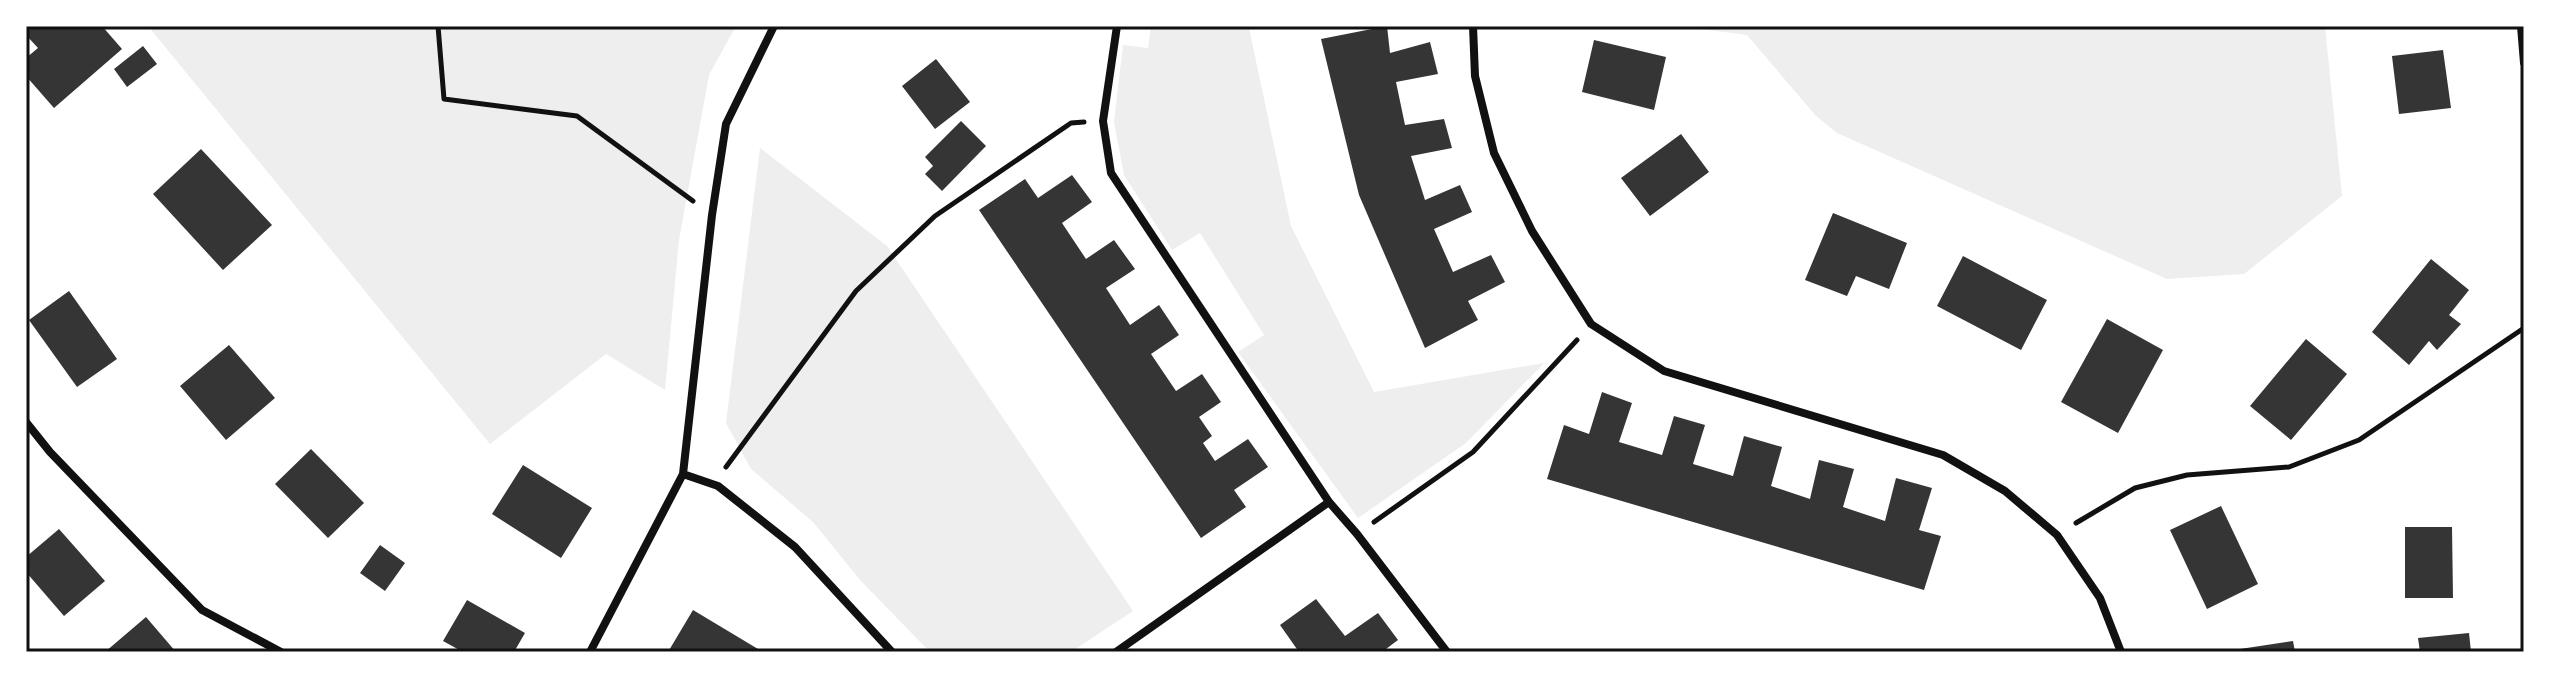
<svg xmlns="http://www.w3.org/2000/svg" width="2550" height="678" font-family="Quicksand,sans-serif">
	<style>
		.green { fill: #eee }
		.building { fill: #353535 }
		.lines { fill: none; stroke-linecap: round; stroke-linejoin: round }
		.path { stroke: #111; stroke-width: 5 }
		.minor { stroke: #111; stroke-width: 8 }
		.neatline { fill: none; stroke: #111; stroke-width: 3 }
	</style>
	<rect width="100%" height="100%" fill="#fff"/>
	<path class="green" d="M148,26H736L709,75L679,240L665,390L606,354L490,444Z
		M1151,26H1260L1249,28L1291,226L1374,392L1544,363L1466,443L1358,518L1238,352L1264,335L1200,233L1172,250L1124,175L1114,122L1123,45L1148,48Z
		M1678,26H2325L2342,196L2244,274L2167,279L1837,133L1816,116L1747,35Z
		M760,148L887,246L1133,611L1071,652H930L860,580L813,522L751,469L726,423Z"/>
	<path class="building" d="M26,26H102L122,49L54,108L26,76V58L38,48L26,35Z
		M1387,26L1390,53L1430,42L1438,74L1396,82L1405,125L1444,119L1452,148L1411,156L1425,200L1460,185L1472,212L1434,229L1453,272L1491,255L1505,282L1468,301L1478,320L1425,348L1359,195L1321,39Z
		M1594,40L1666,57L1654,110L1582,92Z
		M143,46L157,64L127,87L114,69Z
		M2443,50L2451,108L2399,114L2392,56Z
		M936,59L970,102L935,129L902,86Z
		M961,121L986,146L942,191L925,174L933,166L925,157Z
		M1681,134L1709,172L1650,216L1621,178Z
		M201,149L272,225L223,270L153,194Z
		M1072,175L1092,202L1062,223L1086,259L1114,240L1135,269L1106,288L1130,325L1159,305L1179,335L1151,354L1176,391L1202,374L1221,402L1199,417L1212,436L1203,443L1215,461L1248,439L1268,467L1234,490L1246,507L1201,538L979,210L1025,179L1038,198Z
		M1833,213L1907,243L1889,289L1856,276L1847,296L1805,280Z
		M1963,256L2047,300L2021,350L1937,306Z
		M2431,259L2469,290L2449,315L2461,324L2437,350L2429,341L2409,365L2372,332Z
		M69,291L117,359L77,387L29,320Z
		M2107,319L2163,350L2118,433L2061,402Z
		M2306,339L2347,374L2291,440L2250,406Z
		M229,345L275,398L226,440L180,386Z
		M1602,392L1632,403L1619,442L1662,455L1674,416L1705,425L1693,464L1733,476L1744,436L1782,447L1771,486L1810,499L1819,460L1854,469L1843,507L1885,521L1896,478L1932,488L1919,530L1941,536L1924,590L1547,479L1564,425L1589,434Z
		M311,449L364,503L328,538L275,484Z
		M523,465L592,508L561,558L492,514Z
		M2221,506L2258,584L2207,609L2170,530Z
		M2405,527H2452L2453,598H2405Z
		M59,529L105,581L64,616L26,572V557Z
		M380,545L405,563L385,591L360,573Z
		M1316,599L1345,636L1378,613L1398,640L1382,652H1299L1280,625Z
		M467,600L525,633L514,652H463L443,641Z
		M693,610L763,652H668Z
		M146,617L176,652H105Z
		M2469,633L2471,652H2420L2418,638Z
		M2293,641L2295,652H2240V649Z"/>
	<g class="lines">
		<path class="path" d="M438,26L444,99L577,116L693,201
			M726,467L856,291L935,216L1071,123L1084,122
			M1374,522L1473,452L1577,340
			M2076,523L2135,488L2187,475L2289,467L2359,440L2524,328"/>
		<path class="minor" d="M1117,26L1103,121L1111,173L1329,502L1357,534L1447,652
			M1473,26L1475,76L1494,153L1532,231L1591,324L1664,371L1943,455L2005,491L2057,535L2100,598L2121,652
			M2521,26L2524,63
			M26,422L50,452L202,610L281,652
			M683,474L718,486L795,547L892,652
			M590,652L683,474L712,215L726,124L774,26
			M1116,652L1329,502"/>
	</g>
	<rect width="2550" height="678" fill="none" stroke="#ffffff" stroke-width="56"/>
	<rect x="28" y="28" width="2494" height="622" class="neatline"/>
</svg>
